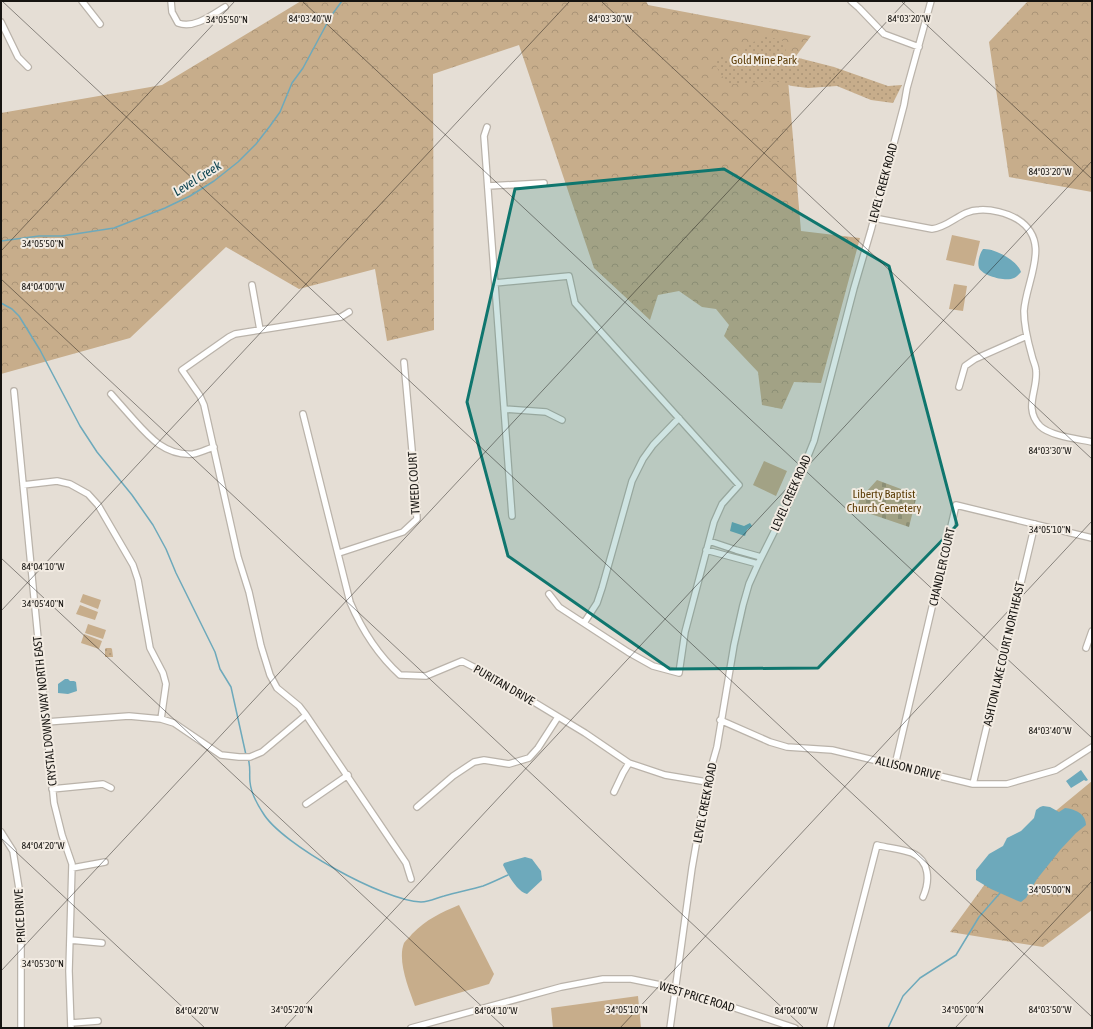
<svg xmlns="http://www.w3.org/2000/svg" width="1093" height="1029" font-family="'Asap Condensed',sans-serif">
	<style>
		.grass { fill: #c7ad8b }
		.forest { fill: url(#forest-crowns) }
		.cemetery { fill: url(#cemetery-stones) }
		.park { fill: url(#park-dots) }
		.water { fill: #6da9bb }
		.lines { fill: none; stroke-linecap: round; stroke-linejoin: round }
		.stream { stroke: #6da9bb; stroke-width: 1.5 }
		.minor-casing { stroke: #bab3aa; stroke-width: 8 }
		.minor { stroke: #fff; stroke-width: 5.5 }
		.marked { fill: #0f766e; fill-opacity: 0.2; stroke: #0f766e; stroke-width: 3; stroke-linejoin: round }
		.ticks { fill: none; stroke: #161411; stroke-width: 1; stroke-opacity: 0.45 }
		.labels { text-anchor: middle; stroke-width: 4; stroke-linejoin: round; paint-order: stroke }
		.park-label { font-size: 12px; fill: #5d3e08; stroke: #f2ebe2 }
		.street-label { font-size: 12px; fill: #161411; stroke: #f2ebe2 }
		.water-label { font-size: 13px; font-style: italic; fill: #0b424f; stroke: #f2ebe2 }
		.ticks-label { font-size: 10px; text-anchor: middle; fill: #161411; stroke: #f2ebe2; stroke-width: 4; stroke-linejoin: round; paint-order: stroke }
	</style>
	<defs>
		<pattern id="forest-crowns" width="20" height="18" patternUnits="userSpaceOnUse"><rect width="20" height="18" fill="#c7ad8b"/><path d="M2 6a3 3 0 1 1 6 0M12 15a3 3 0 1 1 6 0" fill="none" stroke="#aa9477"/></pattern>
		<pattern id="cemetery-stones" width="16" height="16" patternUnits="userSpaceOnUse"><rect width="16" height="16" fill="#c7ad8b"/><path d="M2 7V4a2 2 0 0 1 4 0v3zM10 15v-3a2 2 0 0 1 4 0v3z" fill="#aa9477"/></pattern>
		<pattern id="park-dots" width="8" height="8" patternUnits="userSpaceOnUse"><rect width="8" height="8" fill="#c7ad8b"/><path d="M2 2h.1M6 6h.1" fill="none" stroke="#aa9477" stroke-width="1.8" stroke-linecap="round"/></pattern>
	</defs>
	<rect width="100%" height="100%" fill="#e5ded5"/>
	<path class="grass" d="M952,235L980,241L974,266L946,260Z
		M954,284L967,286L963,311L949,309Z
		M764,461L787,471L776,496L753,485Z
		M83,594L101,600L98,609L80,602Z
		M80,605L98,612L95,620L76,614Z
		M88,624L106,630L103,639L85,633Z
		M84,634L102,641L99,649L81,643Z
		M459,905L494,974L489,984L415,1006C409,989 397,961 404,943C406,940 410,937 412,934C427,919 440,913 459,905Z
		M638,996L641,1028H553L551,1008Z"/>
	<path class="forest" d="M301,1H646L648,5L811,36L787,68L801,231L860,238L821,383L794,382L782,409L762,405L758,372L724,336L729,325L716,309L702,307L679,291L658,295L650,320L594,268L519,45L433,74L434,330L387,341L375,269L299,289L226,247L130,338L1,374V113L162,85Z
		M1028,1H1092V192L1009,177L989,42Z
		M1092,781V910L1043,947L950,932L1012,847Z"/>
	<path class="cemetery" d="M877,480L917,495L909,527L856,509L862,493L867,491Z"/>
	<path class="park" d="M767,36L783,41L787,55L834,67L888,86L902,85L893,103L871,100L837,86L808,88L792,86L775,81L730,84L721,75L715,64L722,55L739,57L749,44Z
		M106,648H111L112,649L113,657H105V649Z"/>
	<path class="water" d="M983,249C994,248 1017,260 1021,272C1019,274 1017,277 1014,278C1006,282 983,276 979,268C977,262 980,253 983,249Z
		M732,522L744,526L750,523L752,526L747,530L745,536L730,531Z
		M65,679H68L70,681H74L76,682L77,691L68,694L58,693V684Z
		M1081,770L1088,780L1086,781L1084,780L1071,788L1066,781Z
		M1043,806L1050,807L1059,812L1065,808C1075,809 1086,814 1086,825L1076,833L1061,849L1037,879L1026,898L1021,902L1018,901L991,889L976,880V870L989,854L1003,846L1007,838L1021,831L1034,818L1036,810L1040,807Z
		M525,857L532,859L541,871L542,880L527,894C517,892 507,873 503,865L504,863Z"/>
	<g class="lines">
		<path class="stream" d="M1,241L39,236H62L114,228L165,208L190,196L214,181L238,162L256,144L270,126L280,112L292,83L303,68L331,16L342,1
			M1,303L12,309L19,316L40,350L80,426L97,452L132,495L153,525L166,549L176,573L215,652L220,669L231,687L246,755
			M248,758C251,768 249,773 250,782C251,793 257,804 263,813C281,844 384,901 421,902C430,902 436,898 444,896C457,892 470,890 483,886C491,883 499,879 508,875
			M888,1028L903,996L920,978L956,955L979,917L1000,893"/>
		<defs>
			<path id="minor" d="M82,1L100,24
				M171,1L172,12L178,23C194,29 212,15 225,7
				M851,1L859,8L884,34L919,47
				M1,22L18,57L28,67
				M487,127L484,136L512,516
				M488,186L544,183
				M874,218L932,229C950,227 961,210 979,210C991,209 1007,213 1017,219C1053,241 1026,280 1024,311C1024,326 1028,342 1032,356C1033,361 1036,366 1036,371C1038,390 1023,408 1040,426C1050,436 1078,439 1092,442
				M495,283L569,276L575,303L739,485L722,504L714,522L685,632L679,673L653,666L628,652L559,607L549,594
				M252,285L260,330
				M349,312L341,317L235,334L229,337L182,370L200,396L204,405L238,557L249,592L261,646L270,675L277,688L299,706L306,715L406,863L411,879
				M959,387L965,366L975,359L1027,336
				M14,391L54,803L62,835L72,864L69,971L71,1028
				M111,394C119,403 126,411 134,420C150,438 166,456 193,454C200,453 207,449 214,447
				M504,409L546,412L562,420
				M303,414L350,602C362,630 378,655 400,675L426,676L462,661L491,676L585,733L629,763L665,775L707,782
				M23,485L57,481L70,484L88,494L98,505L133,565L138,580L150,648L163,673L166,684L161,719
				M709,541L736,550L761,557
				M706,550L758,564
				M339,553L403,532L417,519L416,494L404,362
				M584,623L597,603L602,588L632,481L643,459L653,445L679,418
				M1086,648L1092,631
				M720,720L770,742L787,747L832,750L973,784H1007L1056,770L1092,747
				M46,722L129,716L161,719L174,723L221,755L239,757H250L262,752L306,715
				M895,765L956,505L1092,538
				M973,784L1035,524
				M52,789L103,784L111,788
				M614,792L623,773L629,763
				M306,804L348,775
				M417,807L453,776L474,762L484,760L509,764L529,758L538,748L558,717
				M1,832L13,851L21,901V1028
				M72,868L105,862
				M70,940L102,943
				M71,1023L98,1021
				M411,1028L561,987L603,979H631L675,988L795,1028
				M670,1028L692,868L707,782L717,747L734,645L743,605L749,584L758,564L791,498L814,441L854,288L871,230L904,105L907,88L931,1
				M830,1028L877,845C888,848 901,849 912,853C930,861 930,881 923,897"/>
		</defs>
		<use href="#minor" class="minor-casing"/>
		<use href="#minor" class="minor"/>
	</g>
	<path class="marked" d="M724,169L889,266L957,525L818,668L670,669L508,556L467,402L515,189Z"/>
	<path class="ticks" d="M2,1L1092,1017M302,1L1092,738M601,1L1092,459M901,1L1092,179M1,251L235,1M1,279L804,1028M1,558L505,1028M1,611L570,1M1,838L205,1028M1,971L906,1M284,1028L1092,161M620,1028L1092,521M955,1028L1092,881"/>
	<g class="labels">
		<g class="park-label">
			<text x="764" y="64">Gold Mine Park</text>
			<text x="884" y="498">Liberty Baptist<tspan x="884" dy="14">Church Cemetery</tspan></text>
		</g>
		<g class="street-label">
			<text transform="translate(883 183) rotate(-75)" y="4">LEVEL CREEK ROAD</text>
			<text transform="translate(414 483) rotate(-93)" y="4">TWEED COURT</text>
			<text transform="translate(791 493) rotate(-66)" y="4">LEVEL CREEK ROAD</text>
			<text transform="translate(942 567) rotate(-77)" y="4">CHANDLER COURT</text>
			<text transform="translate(1004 654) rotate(-77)" y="4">ASHTON LAKE COURT NORTHEAST</text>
			<text transform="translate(504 685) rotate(30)" y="4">PURITAN DRIVE</text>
			<text transform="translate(45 711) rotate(-96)" y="4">CRYSTAL DOWNS WAY NORTH EAST</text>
			<text transform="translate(908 768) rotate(14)" y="4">ALLISON DRIVE</text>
			<text transform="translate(705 803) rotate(-79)" y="4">LEVEL CREEK ROAD</text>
			<text transform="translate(20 916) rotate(-93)" y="4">PRICE DRIVE</text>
			<text transform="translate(697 997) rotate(17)" y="4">WEST PRICE ROAD</text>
		</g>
		<g class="water-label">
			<text transform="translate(197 178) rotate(-32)" y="5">Level Creek</text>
		</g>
	</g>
	<g class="ticks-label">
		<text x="310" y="22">84°03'40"W</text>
		<text x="610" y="22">84°03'30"W</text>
		<text x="909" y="22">84°03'20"W</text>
		<text x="227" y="23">34°05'50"N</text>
		<text x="1050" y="175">84°03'20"W</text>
		<text x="43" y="247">34°05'50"N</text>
		<text x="43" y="290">84°04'00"W</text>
		<text x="1050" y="454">84°03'30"W</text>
		<text x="1050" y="533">34°05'10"N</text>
		<text x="43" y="570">84°04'10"W</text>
		<text x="43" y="607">34°05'40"N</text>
		<text x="1050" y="734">84°03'40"W</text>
		<text x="43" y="849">84°04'20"W</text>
		<text x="1050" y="893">34°05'00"N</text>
		<text x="43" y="967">34°05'30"N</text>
		<text x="1050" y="1013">84°03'50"W</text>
		<text x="292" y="1013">34°05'20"N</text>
		<text x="627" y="1013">34°05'10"N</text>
		<text x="963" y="1013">34°05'00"N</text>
		<text x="197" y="1014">84°04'20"W</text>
		<text x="496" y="1014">84°04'10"W</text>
		<text x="796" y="1014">84°04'00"W</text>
	</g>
	<rect width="1093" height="1029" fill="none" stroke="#161411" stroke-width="4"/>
</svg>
